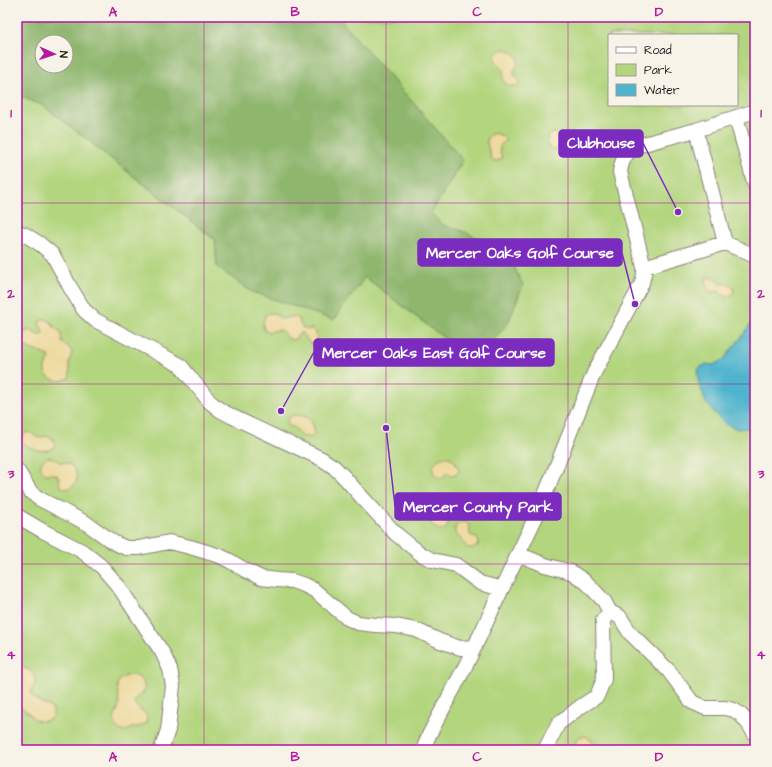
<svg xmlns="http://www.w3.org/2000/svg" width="772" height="767" font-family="'Architects Daughter',sans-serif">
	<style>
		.green { fill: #b3d57e; stroke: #68784d; fill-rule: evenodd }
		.forest { fill: #8eb66d; stroke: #556944; fill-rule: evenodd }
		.sand { fill: #eeda9e; stroke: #857b5d }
		.water { fill: #4fb4ce; stroke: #366875 }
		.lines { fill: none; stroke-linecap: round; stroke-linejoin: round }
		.minor-casing { stroke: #888075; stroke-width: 16 }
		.minor { stroke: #fff; stroke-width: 14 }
		.grid { fill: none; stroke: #b5179e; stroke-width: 1; stroke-opacity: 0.55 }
		.leader { fill: none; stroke: #7b2cbf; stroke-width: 1.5 }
		.callout-dot { fill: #7b2cbf; stroke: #f7f3e8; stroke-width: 1.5 }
		.callout { fill: #7b2cbf; stroke: #7b2cbf; stroke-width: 1.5 }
		.callout-label { font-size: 15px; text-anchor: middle; font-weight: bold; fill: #fff }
		.neatline { fill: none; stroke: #b5179e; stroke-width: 1.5 }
		.grid-label { font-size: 13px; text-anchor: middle; font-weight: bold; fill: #b5179e }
	</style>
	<rect width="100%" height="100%" fill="#f7f3e8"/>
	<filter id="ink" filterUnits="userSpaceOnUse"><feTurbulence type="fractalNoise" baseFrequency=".025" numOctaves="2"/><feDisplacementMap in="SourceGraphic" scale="8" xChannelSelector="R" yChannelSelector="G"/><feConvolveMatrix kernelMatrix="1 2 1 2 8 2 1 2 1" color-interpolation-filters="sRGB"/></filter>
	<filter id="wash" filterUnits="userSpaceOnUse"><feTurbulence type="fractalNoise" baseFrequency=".012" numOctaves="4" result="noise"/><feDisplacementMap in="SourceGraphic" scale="16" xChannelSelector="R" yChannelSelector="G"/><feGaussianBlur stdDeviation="0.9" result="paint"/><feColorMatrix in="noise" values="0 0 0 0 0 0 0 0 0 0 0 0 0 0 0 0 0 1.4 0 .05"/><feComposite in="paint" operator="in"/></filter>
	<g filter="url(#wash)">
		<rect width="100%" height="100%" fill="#f5e4ce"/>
		<path class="green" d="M17,17H755V750H17ZM609,35H737V105H609ZM42,42H66V66H42Z"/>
		<path class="forest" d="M17,17H338L463,160L431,213L441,224L465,232L508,254L523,285L508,323L488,346L467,356L365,277L334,320L252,292L217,267L215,240L44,106L17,95ZM42,42H66V66H42Z"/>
		<path class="sand" d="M506,49C512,51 520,56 518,64C517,67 513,69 514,73C514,76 518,79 520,81L519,85C513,88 504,86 503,78C503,73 505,76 503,71C502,67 496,63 494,57C497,52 500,50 506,49Z
			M495,133L503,136C508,143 502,141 500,147C499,151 501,154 502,157L500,160L494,161L491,158L487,143V138L490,135Z
			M552,133H556L559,135L561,141L558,148L555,150C549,148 546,145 547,138Z
			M707,277C714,276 716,282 722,284C729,284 734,283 734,293L728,297L723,295L719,291C717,291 714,292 712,292C705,291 705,282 707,277Z
			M270,313H274L282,319C286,318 292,316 296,317C302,320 298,328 306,329C308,330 311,329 313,329C317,333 317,336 316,341L312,344L309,343L304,334L303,333H300L295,339L292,340C284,337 287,335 282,331C279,328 272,333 265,331C262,326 263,320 266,314Z
			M45,319L50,321L55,328L60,331L61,333L62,343L69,347L72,352L69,363L70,377C56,388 35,372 50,360L49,356L28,348C23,345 20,340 22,334L24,332L30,330L38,335H42L43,332L39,323L40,321Z
			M294,415L304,416L310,419C313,425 317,431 312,437C307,437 303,438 299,434C297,431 298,430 295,428C289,425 285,427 289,417Z
			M29,432L33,434L38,438L46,436L52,438L55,444L54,448C45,453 29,450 22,441C22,437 23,433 29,432Z
			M48,457C53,457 55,460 60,462C63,463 64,462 67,463C74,466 77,473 77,480C72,488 69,491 60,486L59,479L57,475L53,474H45C38,468 40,461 48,457Z
			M444,457H449L453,459L459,469V471L457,474L452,475L447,472L446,473L443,478C432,478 429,466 438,460C438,459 443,458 444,457Z
			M437,513L439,514L448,522C448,528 443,532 437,529C437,529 432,525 432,525C430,519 432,516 437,513Z
			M461,522C472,522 469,528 470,535L477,538L478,539V545L474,548C464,549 467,546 462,540C460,538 458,537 457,535C452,530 456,525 461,522Z
			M17,666C29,669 36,671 35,685C23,699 45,703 53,709V716C49,722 39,723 33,718C31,717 31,715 29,713C25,710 20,708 17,703Z
			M130,675C140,676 146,681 144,692C142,694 138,696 136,698C130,705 142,710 146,714L147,718L146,723L141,726L132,728L126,731H121C107,722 119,713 119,703C119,690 111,679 130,675Z
			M581,736C590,736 594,742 591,750H575L576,741Z"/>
		<path class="water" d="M755,317V427L749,428L737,429L724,423L706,403L699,383L697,374L699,368L706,364L713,365L723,360L744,334Z"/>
	</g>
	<g filter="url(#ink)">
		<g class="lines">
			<defs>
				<path id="minor" d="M736,117L755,185
					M696,130L725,243
					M17,232L24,234L40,244L53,255L70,287L84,310L95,320L180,365L210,402L220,410L233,417L322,459L334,467L345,478L359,494L396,534L421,554L432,560L456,565L480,583L502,589
					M644,267L725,243L755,256
					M17,470L30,491L38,498L86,523L113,542L126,548H139L169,542L190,547L220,556L230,561L245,570L261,578L277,580L292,581L304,585L314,590L347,618L358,623L375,625L396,626L416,630L440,641L460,648L475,647
					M17,515L19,517L43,531L82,551L102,567L119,587L162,652L170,669L173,686L168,730L161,750
					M518,554L545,565L571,572L586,582L604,601L610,612L603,620L604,679L597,696L580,707L558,724L545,750
					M610,612L620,617L630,633L669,671L692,702L705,708H725L734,710L741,715L747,722L755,734
					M423,750L429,735L467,663L538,512L594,373L642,283L644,274V267L620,172C622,159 625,154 636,146L696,130L755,111"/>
			</defs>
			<use href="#minor" class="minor-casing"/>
			<use href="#minor" class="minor"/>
		</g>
	</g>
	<path class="grid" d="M204,17V750M386,17V750M568,17V750M17,203H755M17,384H755M17,564H755"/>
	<path class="leader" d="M678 212L643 143M635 304L622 253M281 411L314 352M386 428L395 506"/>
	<g class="callout-dot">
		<circle cx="678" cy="212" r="4"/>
		<circle cx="635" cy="304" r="4"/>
		<circle cx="281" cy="411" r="4"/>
		<circle cx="386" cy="428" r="4"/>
	</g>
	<g class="callout">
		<rect x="559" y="130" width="84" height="27" rx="4"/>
		<rect x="418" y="239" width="204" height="27" rx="4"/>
		<rect x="314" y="339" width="240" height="27" rx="4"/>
		<rect x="395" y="493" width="166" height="27" rx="4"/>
	</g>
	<g class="callout-label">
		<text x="601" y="148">Clubhouse</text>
		<text x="520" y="258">Mercer Oaks Golf Course</text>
		<text x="434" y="358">Mercer Oaks East Golf Course</text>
		<text x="478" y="512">Mercer County Park</text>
	</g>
	<rect width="772" height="767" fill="none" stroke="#f7f3e8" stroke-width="44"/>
	<rect x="608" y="34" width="130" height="72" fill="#f7f3e8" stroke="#9f9d96"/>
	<rect x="616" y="47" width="20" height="6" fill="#ffffff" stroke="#9f9d96"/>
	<text x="644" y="54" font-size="12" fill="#1c1c1c">Road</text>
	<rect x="616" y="64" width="20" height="12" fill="#b3d57e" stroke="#9f9d96"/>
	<text x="644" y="74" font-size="12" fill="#1c1c1c">Park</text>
	<rect x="616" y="84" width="20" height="12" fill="#4fb4ce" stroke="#9f9d96"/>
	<text x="644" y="94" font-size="12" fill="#1c1c1c">Water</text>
	<g transform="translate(54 54) rotate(93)"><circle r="19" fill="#f7f3e8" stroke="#9f9d96"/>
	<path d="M0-3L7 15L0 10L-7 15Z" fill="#b5179e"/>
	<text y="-6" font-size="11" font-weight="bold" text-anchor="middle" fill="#1c1c1c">N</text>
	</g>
	<rect x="22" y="22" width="728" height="723" class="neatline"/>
	<g class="grid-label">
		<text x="113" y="16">A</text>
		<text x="295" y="16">B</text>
		<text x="477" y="16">C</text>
		<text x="659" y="16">D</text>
		<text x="11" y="117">1</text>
		<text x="761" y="117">1</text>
		<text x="11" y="298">2</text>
		<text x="761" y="298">2</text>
		<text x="11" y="478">3</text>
		<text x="761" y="478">3</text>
		<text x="11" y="659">4</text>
		<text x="761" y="659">4</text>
		<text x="113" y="761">A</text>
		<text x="295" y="761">B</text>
		<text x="477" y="761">C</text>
		<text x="659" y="761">D</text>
	</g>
</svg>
